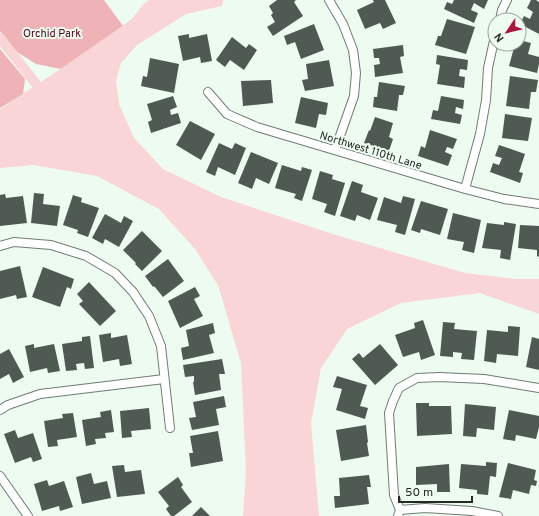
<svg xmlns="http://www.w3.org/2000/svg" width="539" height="516" font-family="Overpass,sans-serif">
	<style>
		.green { fill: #efb2b7 }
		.water { fill: #f9d5d7 }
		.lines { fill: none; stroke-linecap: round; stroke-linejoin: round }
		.canal { stroke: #f9d5d7; stroke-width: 10 }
		.building { fill: #4f5a53 }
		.street-casing { stroke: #707c73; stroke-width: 10 }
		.street { stroke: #fff; stroke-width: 8 }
		.labels { text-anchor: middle; stroke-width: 4; stroke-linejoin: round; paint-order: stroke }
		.park-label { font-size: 11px; fill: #500519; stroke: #eefbf1 }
		.street-label { font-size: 11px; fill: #252a26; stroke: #eefbf1 }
	</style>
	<rect width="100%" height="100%" fill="#eefbf1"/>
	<path class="green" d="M0,0H104L123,26L61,69L36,64L14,50L0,31Z
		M0,49L25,79L23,94L0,108Z"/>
	<path class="water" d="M149,0H223L222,6L186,14L137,45L121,63L116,81L119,104L134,138L163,169L221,197L339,236L465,273L516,279H539V314L480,293L401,303L347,329L321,368L311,423L319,516H243L246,472L241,363L218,285L195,249L159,209L97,176L33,165L0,168V109C43,81 86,52 128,22C137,16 140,5 149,0Z"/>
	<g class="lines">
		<path class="canal" d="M0,38L37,85"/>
	</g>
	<path class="building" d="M277,0H296L294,2L303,16L273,36L267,27L275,22L271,15L273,13L269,6Z
		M373,0H385L396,23L383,29L380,23L365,29L357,10L374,2Z
		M454,0H488L484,9L474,3L471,10L478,13L474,23L444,9L447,2L452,4Z
		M531,0H536L539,2V34L520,24L524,16L530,19L533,12L527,8Z
		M447,19L475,27L466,54L435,45L438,36H441Z
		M314,24L324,50L301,59L295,42L287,45L284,36Z
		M189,34V38L207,34L212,61L201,63L200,57L183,61L178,36Z
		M232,37L246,48L249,44L257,50L244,70L230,60L225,67L216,60Z
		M519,40L531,43L528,54L539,57V64L537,73L509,66L515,44H519Z
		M403,45L404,56L400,57L403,73L375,77L374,65L380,64L379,58H374L373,49Z
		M437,55L468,60L467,70L460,69L459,76L465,77L464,88L437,84L440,65L436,64Z
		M150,58L179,64L174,93L141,86L143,76L147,77Z
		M329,60L334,86L305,91L302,80L308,79L306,64Z
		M510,76L538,80L536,92H531L529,109L506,106Z
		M271,80L273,103L243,106L241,81Z
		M379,82L405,86L403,95H399L397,111L373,107L374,97H377Z
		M173,96L177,107L170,110L171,115L178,113L181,123L151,133L148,122L152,120L147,104Z
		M441,96L464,100L463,109L456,107L455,113L462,115L460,124L431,119L433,110L438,111Z
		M301,97L328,103L326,115L319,114L316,128L295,123Z
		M505,114L532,118L528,141L502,138Z
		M375,117L393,123L389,137L393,139L389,151L364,143L369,130L370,131Z
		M190,121L215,134L201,160L176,145Z
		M430,130L457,139L453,149L447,147L445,152L452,155L448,166L418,156L421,146L425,148Z
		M219,143L232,149L235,143L246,148L235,175L218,167L215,176L206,172Z
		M499,145L525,154L519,172L523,173L520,183L490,172L493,163L499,165L502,158L495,156Z
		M251,152L278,163L269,184L256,178L252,189L238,183Z
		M282,165L301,171L302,167L312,170L302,201L294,198L296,194L275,188Z
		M320,171L333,175L332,179L345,183L335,216L324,212L327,204L312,199Z
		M352,181L363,185L361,192L378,198L370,220L357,215L355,221L340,216Z
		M34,193L44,194L43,204L60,206L57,226L31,223Z
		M5,194L6,198L23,196L27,223L0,226V195Z
		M73,195L82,198L81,202L99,208L88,237L77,233L78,230L63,225Z
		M403,196L415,199L405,235L395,232L397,225L377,220L384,197L401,203Z
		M421,201L448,209L440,235L421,229L420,233L411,230Z
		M453,213L481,220L474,253L462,250L464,242L447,239Z
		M105,214L121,223L124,216L133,221L119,247L105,239L103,244L92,238Z
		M504,222L516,224L510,260L500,258L501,250L482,248L487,223L504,225Z
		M520,225L539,226V257L537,256V250L518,248Z
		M142,231L162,251L142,271L135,264L136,263L123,250Z
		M168,259L184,281L163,297L154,286L153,287L145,276Z
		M20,266L27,297L17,299L16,295L0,299V271Z
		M43,267L74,279L71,289L67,287L60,307L32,297Z
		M89,282L116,311L100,326L79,304L83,301L77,294Z
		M195,287L200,296L194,299L203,316L180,328L168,301Z
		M423,320L435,355L421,360L419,352L403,357L395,335L415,328L414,323Z
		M443,322L455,323L454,329L477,331L474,360L461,359L462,353L453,352V357L440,356Z
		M213,323L215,333L209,335L214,353L183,360L181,348L189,346L186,330Z
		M508,326L520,327L518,356L497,354L496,363L484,361L487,330L508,332Z
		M111,333V338L127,335L132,364L120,366L119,359L103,362L99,335Z
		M90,336L94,368L85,369L84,363L76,364L77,370L66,371L62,344L82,341V337Z
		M532,337L539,339V370L526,367Z
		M34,344V348L54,344L60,371L48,373L47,368L30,372L25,346Z
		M380,344L398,365L375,385L352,359L359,353L363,358Z
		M9,349L24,377L13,383L9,374L0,379V354Z
		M222,359L225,374H219L221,390L195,395L193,382H194V376L185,377L183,365Z
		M337,376L367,385L360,406L368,408L365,419L336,410L342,389L333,387Z
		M224,396L226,407L216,409L219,425L192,430L189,418L196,417L193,402Z
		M416,403H429V406H451L452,434L417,436Z
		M465,404L496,407L494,430L477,428L476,437L463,436Z
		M149,408L151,429L131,431L132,437L122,438L120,411Z
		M111,410L114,432L105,433L106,438L95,439L96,444L86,446L82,420L101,417L100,412Z
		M509,410L539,416V427L536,439L516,435L515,441L503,439Z
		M73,413L77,437L57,440L58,446L48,447L44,421L63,418L62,414Z
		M366,425L368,442L367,443L369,456L341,461L336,430Z
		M15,430L18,438L33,433L42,459L33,462L31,457L15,463L4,434Z
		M218,431L223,461L191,467L189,453H193L190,436Z
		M486,462L497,463L496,477L490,476L488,495L477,494V490L459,488L461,464L486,466Z
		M508,463L536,470L534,480L537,481L536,486L531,485L529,494L513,490L511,499L499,497Z
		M449,464L450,492H437V484L416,485V467Z
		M124,465L125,472L141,470L145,494L117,497L112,466Z
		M91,473L94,484L107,481L111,498L82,504L76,477Z
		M369,475L371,487H367L369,504L335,508L334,496H340L339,478Z
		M178,477L183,485L181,487L192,502L174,516H171L166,509L169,506L158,492Z
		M47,480L49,486L64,481L73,507L60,511L59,506L42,511L34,484Z
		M201,507L210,516H192Z"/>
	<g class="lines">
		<defs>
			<path id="street" d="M329,0L343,24L353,50L356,73L354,96L335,150
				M500,20L502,10L507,0
				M208,92L227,114L257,127L465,189L504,199L539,204
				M465,189L480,134L486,100L488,68L495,36
				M0,246L14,242L51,245L86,256L115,273L133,292L149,316L161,346L170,428
				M0,410L8,405L40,394L164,379
				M0,476L28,516
				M400,510L425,508L472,511L498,516
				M398,516L400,510L394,495L389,413L393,401L399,388L417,378L439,377L484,379L539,388"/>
		</defs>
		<use href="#street" class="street-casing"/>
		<use href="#street" class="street"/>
	</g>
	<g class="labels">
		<g class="park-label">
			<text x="52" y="37">Orchid Park</text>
		</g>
		<g class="street-label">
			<text transform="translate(371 150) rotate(17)" y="4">Northwest 110th Lane</text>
		</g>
	</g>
	<g transform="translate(507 32) rotate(235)"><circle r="19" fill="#eefbf1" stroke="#9ea7a0"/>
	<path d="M0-3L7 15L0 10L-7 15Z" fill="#ac1740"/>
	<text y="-6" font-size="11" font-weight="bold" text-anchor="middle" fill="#252a26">N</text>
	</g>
	<path d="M399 496v6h73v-6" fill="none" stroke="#252a26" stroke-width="2"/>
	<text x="405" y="496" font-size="12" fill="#252a26" stroke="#eefbf1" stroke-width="3" paint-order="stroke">50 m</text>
</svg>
